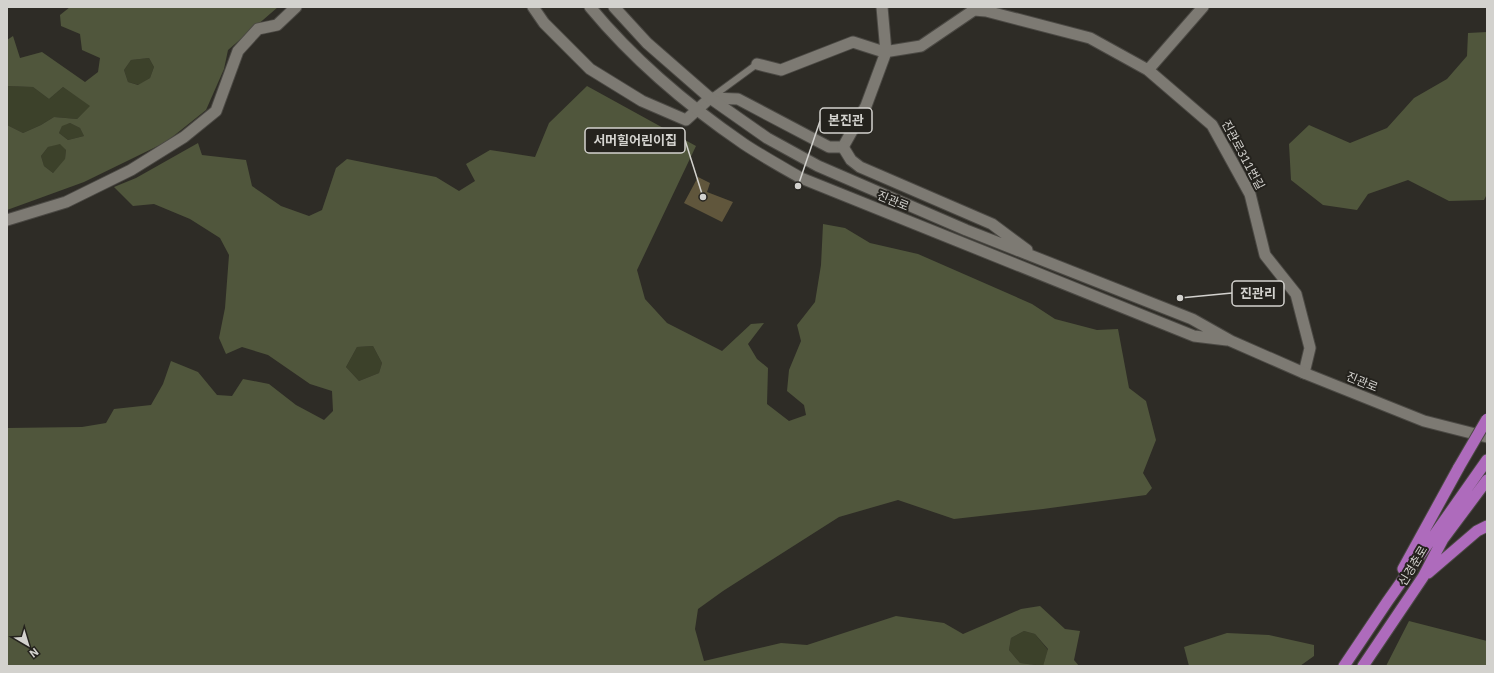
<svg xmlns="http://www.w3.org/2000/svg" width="1494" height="673" font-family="'IBM Plex Sans','Noto Sans KR',sans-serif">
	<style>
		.green { fill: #3c412a }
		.forest { fill: #50563c; fill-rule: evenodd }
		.building { fill: #60563c }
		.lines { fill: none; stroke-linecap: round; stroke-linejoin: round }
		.service-casing { stroke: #4b4944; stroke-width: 8 }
		.minor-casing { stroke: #4b4944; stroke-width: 13 }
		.secondary-casing { stroke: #4b4944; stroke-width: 13 }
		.trunk-casing { stroke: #4b4944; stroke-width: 13 }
		.service { stroke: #7d7a73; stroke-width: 6 }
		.minor { stroke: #7d7a73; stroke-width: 11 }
		.secondary { stroke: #7d7a73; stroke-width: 11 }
		.trunk { stroke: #ae6bbc; stroke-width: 11 }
		.trunk-bridge-casing { stroke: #4b4944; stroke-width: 13; stroke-linecap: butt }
		.trunk-bridge { stroke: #ae6bbc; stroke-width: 11 }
		.labels { text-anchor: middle; stroke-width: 4; stroke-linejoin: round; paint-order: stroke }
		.street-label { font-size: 12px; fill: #d3d2ce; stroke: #24221d }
		.leader { fill: none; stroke: #d3d2ce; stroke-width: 1.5 }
		.callout-dot { fill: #d3d2ce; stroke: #24221d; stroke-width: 1.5 }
		.callout { fill: #24221d; stroke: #d3d2ce; stroke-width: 1.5 }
		.callout-label { font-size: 13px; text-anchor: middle; font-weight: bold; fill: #d3d2ce }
	</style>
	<rect width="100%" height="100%" fill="#2e2c26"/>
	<path class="green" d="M149,58L154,67L150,78L139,85L128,82L124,70L131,60Z
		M7,86L33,87L49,99L63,87L91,106L77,119L54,117L41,125L23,133L7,125Z
		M70,123L80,128L84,136L68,140L59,133L62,125Z
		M60,143L66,150L65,160L53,173L44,166L41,156L48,147Z
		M373,346L382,363L379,373L359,381L346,367L357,347Z
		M1024,631L1035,634L1048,650L1043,666L1020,663L1009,650L1011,638Z"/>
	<path class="forest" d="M70,7H278L228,50L224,69L206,110L166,142L84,182L7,210V125L23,133L41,125L54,117L77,119L90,106L63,87L49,99L33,87L7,86V40L13,36L20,58L42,52L85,82L98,72L100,58L82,50L80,34L61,26L60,15ZM149,58L154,67L150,78L138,85L128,82L124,70L131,60ZM70,123L80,128L84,136L68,140L59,133L62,126ZM60,144L66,150L65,159L53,173L44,166L41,156L48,147Z
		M1487,32V194L1484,200L1449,201L1408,180L1368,194L1357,210L1323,205L1291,180L1289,144L1309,125L1350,143L1387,128L1414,98L1447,79L1467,56L1468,33Z
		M587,86L696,146L637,270L645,299L667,323L722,351L751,324L764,323L748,344L757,359L768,368L767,404L789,421L806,415L804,405L787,391L789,370L801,341L797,325L815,302L821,265L823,224L845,228L870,243L918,254L1032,304L1055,319L1097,330L1118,329L1129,388L1146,401L1156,440L1143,473L1152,488L1146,495L1043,509L954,519L898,500L839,517L723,591L698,609L695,629L704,661L781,643L807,645L896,616L944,623L963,634L1021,609L1040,606L1065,629L1080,631L1074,660L1079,666H7V428L82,427L106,423L114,409L151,405L163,384L171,361L198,372L217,395L232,396L243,379L269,384L296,405L324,420L333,411L332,391L310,384L268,355L242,347L226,354L219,338L225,308L229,255L220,238L190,219L154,204L133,206L114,187L136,178L198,143L202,155L246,160L252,186L281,206L309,216L322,210L336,168L347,159L436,177L459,191L475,181L466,164L490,150L535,157L549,123ZM373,346L382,363L379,373L359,381L346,367L357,347ZM1024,631L1035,634L1048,649L1043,666L1020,663L1009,650L1011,638Z
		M1409,621L1487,641V666H1386Z
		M1227,633L1269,635L1314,645V656L1300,666H1189L1184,647Z"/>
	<path class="building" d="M698,177L710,183L707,192L733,202L722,222L684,203Z"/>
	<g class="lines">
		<defs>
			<path id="service" d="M712,97L757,64"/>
			<path id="minor" d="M533,7L544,23L590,69L642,101L686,120L710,98L738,99L829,147H843L866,106L886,52L882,7
				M985,7L986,11L1090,38L1148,70L1212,125L1250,194L1265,255L1296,294L1310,348L1304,373
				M757,64L781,70L853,42L884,52L921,46L974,10L986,11
				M1148,70L1203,7
				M7,220L66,202L131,170L184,137L216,111L238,51L258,29L277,25L296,7"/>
			<path id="secondary" d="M590,7C634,60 687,105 744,144C762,156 782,167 801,178L1194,336L1227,340
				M614,7L647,43L710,98L767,138L818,166L966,230L1192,319L1231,341L1304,373L1424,421L1487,437
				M843,147L851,160L860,167L992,224L1027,250"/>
			<path id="trunk" d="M1403,569L1459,467
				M1428,573L1477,531L1487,526
				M1344,666L1387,602L1487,460
				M1363,666L1423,577L1443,539L1487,480"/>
		</defs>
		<use href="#service" class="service-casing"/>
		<use href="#minor" class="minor-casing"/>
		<use href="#secondary" class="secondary-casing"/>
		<use href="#trunk" class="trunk-casing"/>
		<use href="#service" class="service"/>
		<use href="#minor" class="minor"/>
		<use href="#secondary" class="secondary"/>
		<use href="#trunk" class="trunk"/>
		<defs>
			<path id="trunk-bridge" d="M1459,467L1487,419"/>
		</defs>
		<use href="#trunk-bridge" class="trunk-bridge-casing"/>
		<use href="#trunk-bridge" class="trunk-bridge"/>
	</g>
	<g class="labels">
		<g class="street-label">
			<text transform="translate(1243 155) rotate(62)" y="4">진관로311번길</text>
			<text transform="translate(893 201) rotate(22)" y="4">진관로</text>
			<text transform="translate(1362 382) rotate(22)" y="4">진관로</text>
			<text transform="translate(1413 566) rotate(-59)" y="4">신경춘로</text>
		</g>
	</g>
	<path class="leader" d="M798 186L820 121M703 197L685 140M1180 298L1232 293"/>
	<g class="callout-dot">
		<circle cx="798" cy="186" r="4"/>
		<circle cx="703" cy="197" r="4"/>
		<circle cx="1180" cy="298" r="4"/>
	</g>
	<g class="callout">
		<rect x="820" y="108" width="52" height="25" rx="4"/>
		<rect x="585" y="128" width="100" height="25" rx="4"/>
		<rect x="1232" y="281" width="52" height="25" rx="4"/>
	</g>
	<g class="callout-label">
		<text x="846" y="125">본진관</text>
		<text x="635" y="145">서머힐어린이집</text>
		<text x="1258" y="298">진관리</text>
	</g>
	<rect width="1494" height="673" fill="none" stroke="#d3d2ce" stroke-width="16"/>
	<g transform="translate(28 645) rotate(142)" stroke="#24221d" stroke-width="3" paint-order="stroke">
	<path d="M0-3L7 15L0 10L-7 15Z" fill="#d3d2ce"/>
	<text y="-6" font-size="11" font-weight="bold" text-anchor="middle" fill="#d3d2ce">N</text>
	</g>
</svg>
